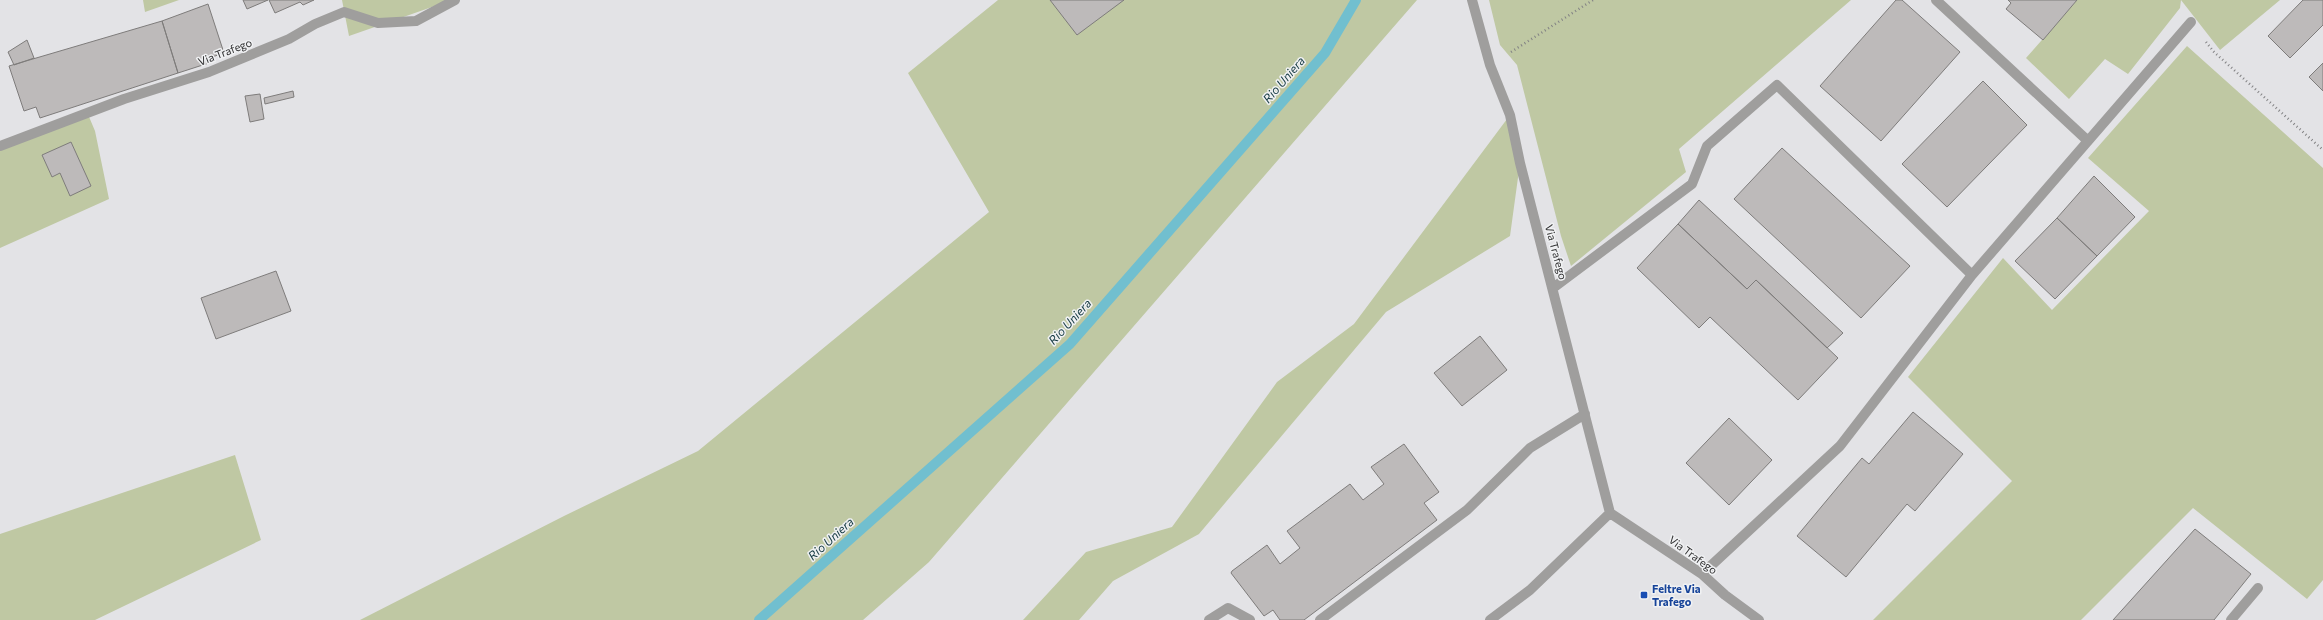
<svg xmlns="http://www.w3.org/2000/svg" width="2323" height="620" font-family="Commissioner,sans-serif">
	<style>
		.green { fill: #bfc8a3 }
		.lines { fill: none; stroke-linecap: round; stroke-linejoin: round }
		.stream { stroke: #71bfcf; stroke-width: 10 }
		.building { fill: #bdbaba; stroke: #7e7c7b }
		.path { stroke: #828284; stroke-width: 2.5; stroke-dasharray: 1 3; stroke-linecap: butt }
		.minor { stroke: #9f9e9d; stroke-width: 10 }
		.transit-dot { fill: #1a4fb4; stroke: #f0f1f3; stroke-width: 1.5 }
		.labels { text-anchor: middle; stroke-width: 3; stroke-linejoin: round; paint-order: stroke }
		.street-label { font-size: 11px; fill: #313132; stroke: #f0f1f3 }
		.transit-label { font-size: 11px; font-weight: bold; fill: #164399; stroke: #f0f1f3; text-anchor: start }
		.water-label { font-size: 12px; font-style: italic; fill: #153a42; stroke: #f0f1f3 }
	</style>
	<rect width="100%" height="100%" fill="#e3e3e6"/>
	<path class="green" d="M143,0H179L145,12Z
		M342,0H452L349,36Z
		M998,0H1417L929,562L863,620H360L564,516L698,451L989,212L908,73Z
		M1489,0H1851L1679,149L1686,172L1571,266L1561,236L1517,65L1500,45Z
		M2077,0H2280L2220,50L2181,0L2180,8L2128,74L2105,59L2069,99L2026,58Z
		M2187,46L2323,168V580L2307,599L2193,508L2081,620H1873L2012,481L1908,377L2003,258L2052,310L2149,211L2088,158Z
		M87,112L95,131L109,199L0,248V146Z
		M1510,115L1520,163L1510,236L1386,312L1199,534L1113,581L1079,620H1023L1086,552L1172,527L1277,382L1354,324Z
		M235,455L261,540L95,620H0V534Z"/>
	<g class="lines">
		<path class="stream" d="M759,620L1070,344L1325,53L1356,0"/>
	</g>
	<path class="building" d="M243,0H268L247,9Z
		M269,0H314L303,5L300,2L275,13Z
		M1050,0H1124L1077,35Z
		M1896,0H1902L1960,52L1881,141L1820,86Z
		M2008,0H2077L2043,40L2006,9L2011,3Z
		M2303,0H2323V25L2290,58L2268,36Z
		M208,4L224,53L212,57V62L178,73L162,21Z
		M162,21L178,73L40,118L36,107L24,111L9,66Z
		M27,40L34,58L14,65L8,52Z
		M2323,63V91L2309,77Z
		M1983,81L2027,125L1947,207L1902,164Z
		M293,91L294,97L265,104L264,98Z
		M260,94L264,119L250,122L245,96Z
		M71,142L91,186L70,196L60,173L52,177L42,155Z
		M1782,148L1910,266L1861,318L1734,199Z
		M2094,176L2135,217L2097,256L2057,218Z
		M1699,200L1843,333L1827,348L1756,280L1747,289L1678,224Z
		M2057,218L2097,256L2055,299L2015,261Z
		M1678,224L1747,289L1756,280L1838,358L1798,400L1710,317L1699,328L1637,268Z
		M276,271L291,311L216,339L201,298Z
		M1480,336L1507,370L1462,406L1434,373Z
		M1913,412L1963,454L1915,511L1907,504L1846,577L1797,536L1862,458L1869,464Z
		M1729,418L1772,460L1729,505L1686,463Z
		M1404,444L1439,492L1424,503L1437,520L1304,620H1280L1273,610L1264,616L1231,573L1232,571L1267,545L1280,564L1300,548L1287,531L1350,484L1363,500L1384,484L1371,467Z
		M2195,529L2251,574L2214,620H2113Z"/>
	<g class="lines">
		<path class="path" d="M2206,42L2214,52L2323,150
			M1511,52L1593,0"/>
		<path class="minor" d="M1472,0L1490,65L1510,115L1520,163L1610,513L1702,574L1725,595L1759,620
			M1936,0L2088,141
			M0,146L124,99L209,72L289,39L315,24L344,12L378,23L416,21L455,0
			M1553,288L1692,184L1707,146L1777,85L1972,275
			M1702,574L1840,446L1972,275L2191,22
			M1209,620L1228,608L1250,620
			M1320,620L1467,510L1530,448L1585,414
			M1490,620L1530,590L1610,513
			M2231,620L2258,588"/>
	</g>
	<rect class="transit-dot" x="1640" y="591" width="8" height="8" rx="2"/>
	<g class="labels">
		<g class="street-label">
			<text transform="translate(225 52) rotate(-21)" y="4">Via Trafego</text>
			<text transform="translate(1556 252) rotate(75)" y="4">Via Trafego</text>
			<text transform="translate(1693 555) rotate(36)" y="4">Via Trafego</text>
		</g>
		<g class="transit-label">
			<text x="1652" y="593">Feltre Via<tspan x="1652" dy="13">Trafego</tspan></text>
		</g>
		<g class="water-label">
			<text transform="translate(1284 80) rotate(-49)" y="4">Rio Uniera</text>
			<text transform="translate(1070 322) rotate(-47)" y="4">Rio Uniera</text>
			<text transform="translate(831 539) rotate(-42)" y="4">Rio Uniera</text>
		</g>
	</g>
</svg>
